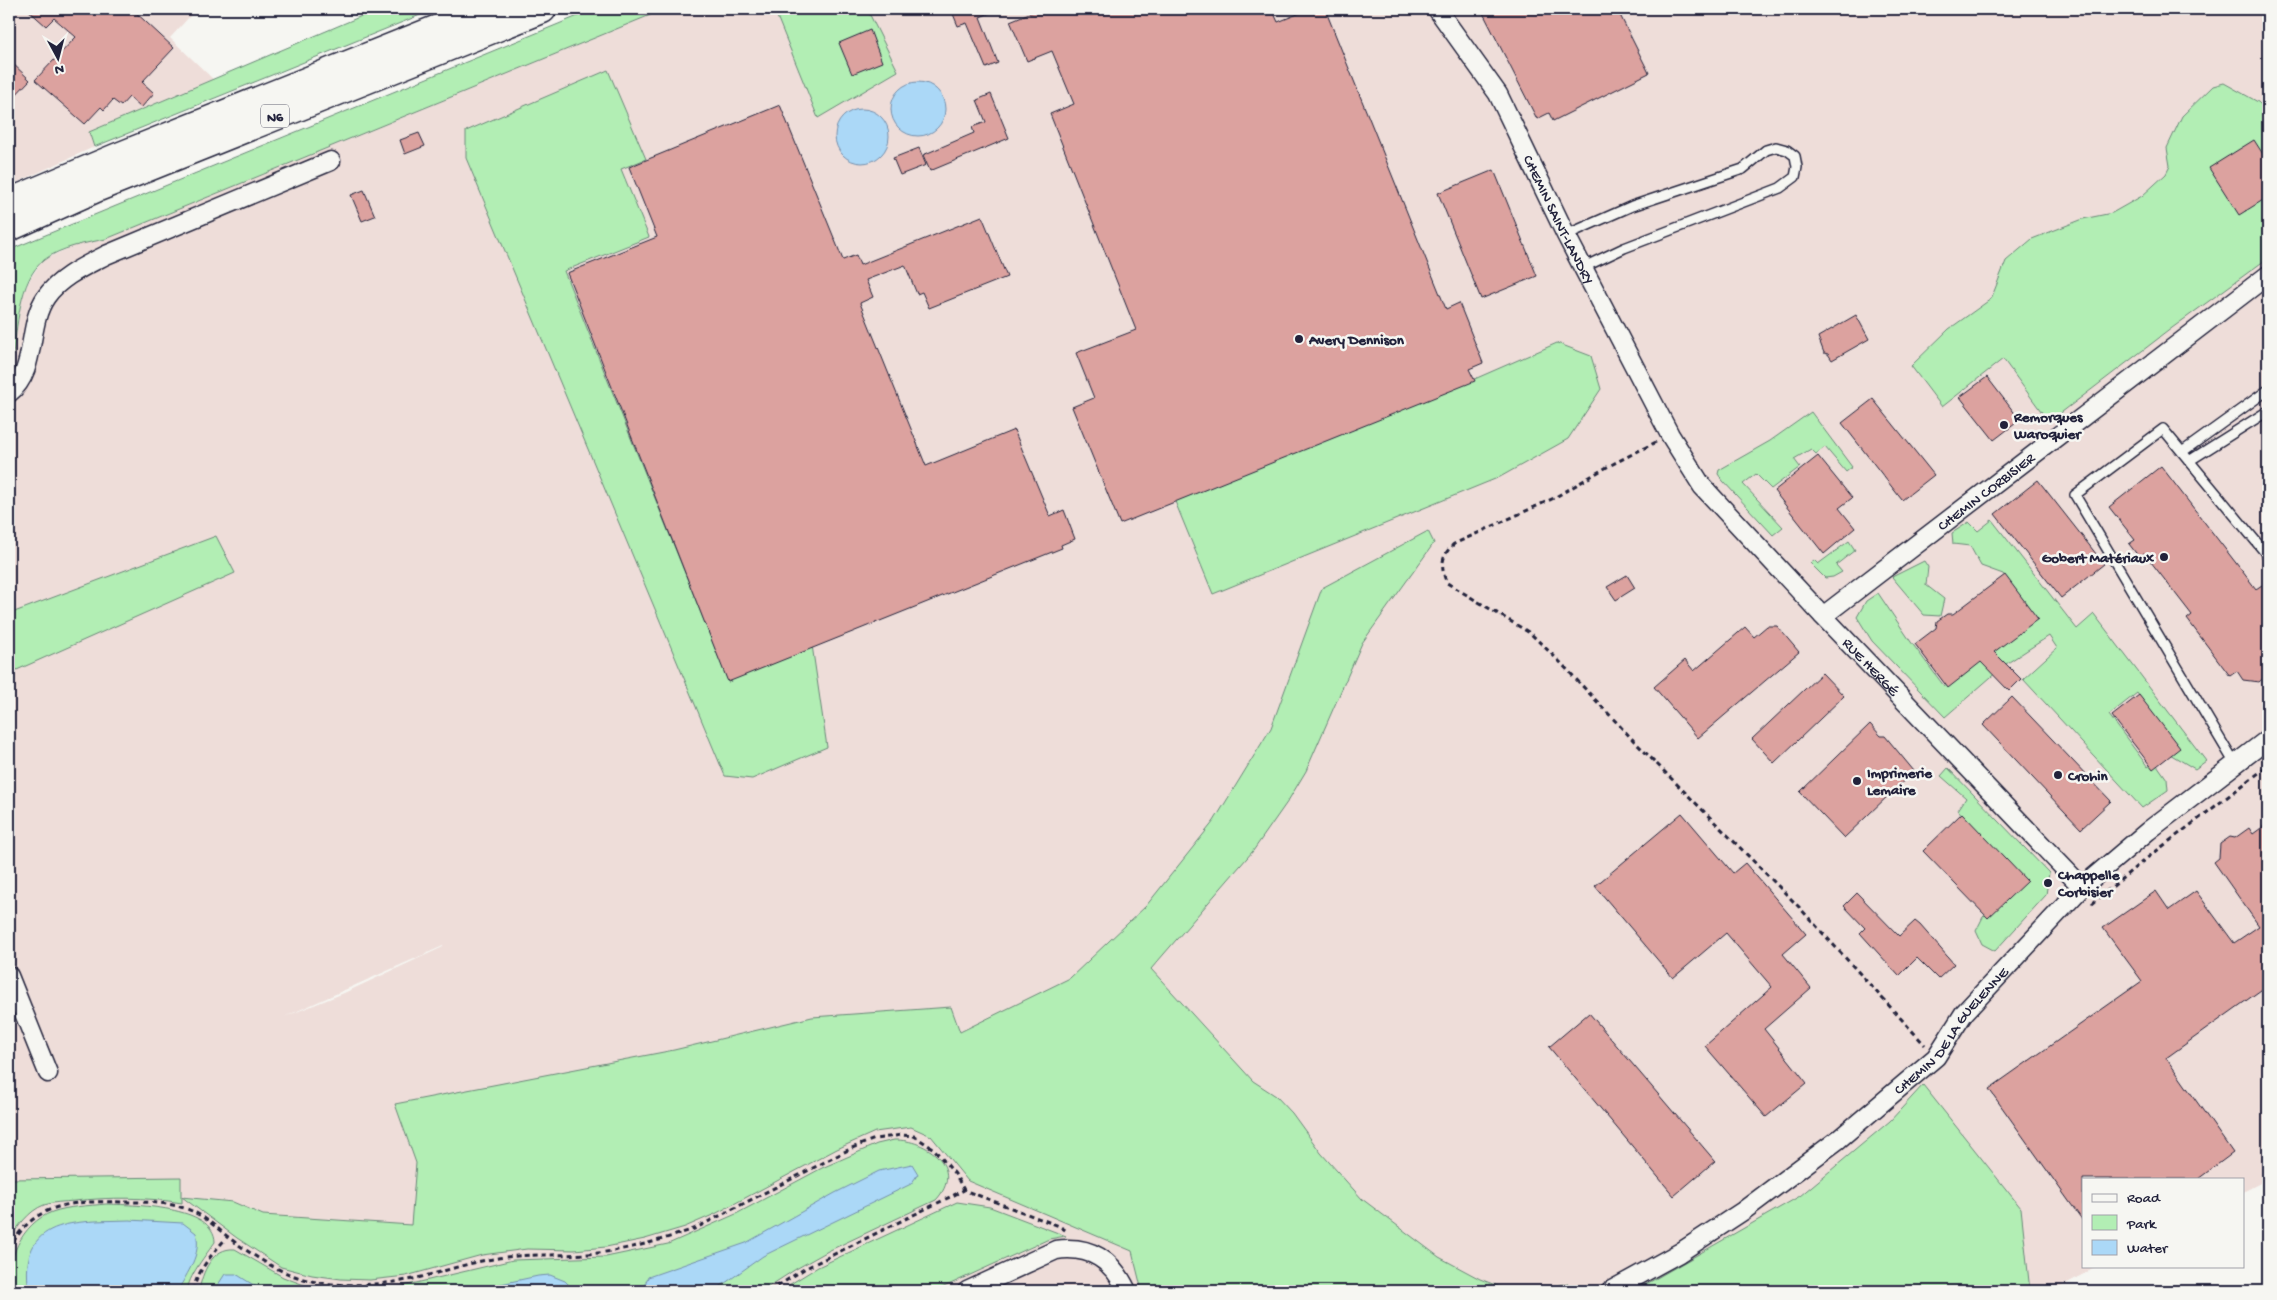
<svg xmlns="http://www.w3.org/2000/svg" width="2277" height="1300" font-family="'Gochi Hand',sans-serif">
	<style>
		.built { fill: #eeddd9; fill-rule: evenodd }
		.green { fill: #b2eeb4; stroke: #6a8878 }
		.water { fill: #abd8f7; stroke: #748fac }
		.building { fill: #dca29f; stroke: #22223b }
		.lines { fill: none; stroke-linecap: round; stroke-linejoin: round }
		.service-casing { stroke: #22223b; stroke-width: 12 }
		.minor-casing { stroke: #22223b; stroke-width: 21 }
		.primary-casing { stroke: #22223b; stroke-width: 31 }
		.path { stroke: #22223b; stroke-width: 3; stroke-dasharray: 5 4; stroke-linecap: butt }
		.service { stroke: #f6f6f2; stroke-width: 9 }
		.minor { stroke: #f6f6f2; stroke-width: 18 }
		.primary { stroke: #f6f6f2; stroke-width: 28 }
		.poi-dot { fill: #22223b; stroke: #f6f6f2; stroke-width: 2 }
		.labels { text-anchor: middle; stroke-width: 5; stroke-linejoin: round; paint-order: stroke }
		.shield { fill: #f6f6f2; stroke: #626272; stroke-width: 1 }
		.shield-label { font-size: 14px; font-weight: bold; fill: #22223b }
		.street-label { font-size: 15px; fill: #22223b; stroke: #f6f6f2 }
		.poi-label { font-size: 15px; font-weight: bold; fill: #22223b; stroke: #f6f6f2; text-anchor: start }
	</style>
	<rect width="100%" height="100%" fill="#f6f6f2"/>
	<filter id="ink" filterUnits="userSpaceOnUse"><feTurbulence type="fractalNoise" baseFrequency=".02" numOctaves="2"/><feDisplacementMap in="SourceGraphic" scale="10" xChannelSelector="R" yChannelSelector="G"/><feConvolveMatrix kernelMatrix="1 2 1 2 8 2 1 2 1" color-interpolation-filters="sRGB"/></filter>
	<g filter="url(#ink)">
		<path class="built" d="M9,9H185L191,15L170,38L213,79L90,132L94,147L9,186Z
			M665,9H2268V1179L2243,1192V1179H2083V1266H2098L2053,1291H9V365L12,359L22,297L31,277L43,260L75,245L106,239ZM443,947L344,993L284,1017L443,946Z"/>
		<path class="green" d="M378,9H435L94,147L89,132Z
			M595,9H665L106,239C86,243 61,247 44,260C18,280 18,329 12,359L9,365V250Z
			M774,9H867L898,71L818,118Z
			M608,70L646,159L621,169L649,237L564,271L727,678L812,645L827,747L752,779L725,776L466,158V131Z
			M2224,83L2258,102L2268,112V148L2264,154L2268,162V258L2172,328L2049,422L2003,359L1942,407L1911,366L1949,329L1991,299L2006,261L2032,239L2083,219L2112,213L2142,196L2166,174L2170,166L2167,148L2182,116L2213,86Z
			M1557,343L1591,356L1601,389L1568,439L1500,477L1213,594L1174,499L1470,381Z
			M1811,412L1852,467L1846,472L1825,447L1816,454L1811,449L1794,459L1800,467L1771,489L1756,474L1743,484L1783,527L1773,535L1723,481L1718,474L1719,470L1770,441Z
			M1992,520L2077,629L2094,614L2206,761L2195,769L2168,753L2176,747L2137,693L2109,715L2148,767L2155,762L2167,779L2168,790L2142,808L2023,679L2057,648L2049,636L2006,664L1945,717L1872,641L1857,617L1866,601L1878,593L1911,642L1944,686L2036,618L2003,574L1981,566L1970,546L1953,544L1952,533L1969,522L1978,531Z
			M1428,531L1434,543L1362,643L1306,771L1288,801L1253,851L1151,969L1253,1081L1276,1096L1292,1113L1321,1153L1362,1199L1439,1257L1480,1279L1508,1290L1534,1291L1568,1283L1553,1291H1142L1132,1251L968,1181L931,1136L911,1127L875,1132L837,1149L715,1214L685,1227L645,1239L606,1247L574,1250L527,1249L482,1255L406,1276L370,1280L341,1279L312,1275L281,1267L237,1238L182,1197V1203C146,1197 110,1197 74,1201C64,1202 53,1202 44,1205C28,1211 18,1227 9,1240V1179L181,1177V1197L233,1202L263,1215L411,1225L416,1163L395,1104L674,1050L812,1017L951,1007L960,1032L1070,978L1146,906L1214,821L1271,728L1322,588Z
			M216,536L235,573L10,673L9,614Z
			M1849,541L1855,550L1836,565L1842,572L1833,577L1825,578L1810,563L1814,560L1818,564Z
			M1924,561L1928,567L1926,585L1944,599L1940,616L1924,615L1892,577Z
			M1948,768L2049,873L2046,895L1995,951L1982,944L1976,931L1983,917L2024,878L1984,840L1958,810L1966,798L1941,776Z
			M1923,1085L2021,1208L2030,1291H1634L1800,1196L1890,1121Z
			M894,1140C927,1139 966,1168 936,1200L828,1251L796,1269L762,1291H199C202,1273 212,1247 235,1249L283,1277L312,1288L326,1290L399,1287L513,1260L606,1257L668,1244L736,1214L822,1168L877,1144Z
			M957,1202L990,1207L1066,1236L1049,1239L935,1291H779L818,1267Z
			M106,1204C131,1205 215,1205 215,1242C208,1252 186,1279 188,1291H10C6,1260 21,1224 52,1212C69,1206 88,1206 106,1204Z"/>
		<path class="water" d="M891 109a27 27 0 1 1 54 0a27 27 0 1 1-54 0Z
			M835 136a27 27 0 1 1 54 0a27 27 0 1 1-54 0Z
			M912,1164L918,1174L911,1184L763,1256L714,1291H642L648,1277L746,1243L835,1193L879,1171Z
			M129,1220L183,1223L196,1233C202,1255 187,1272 178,1291H29C17,1216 76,1222 129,1220Z
			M225,1274H236L263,1291H214Z
			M550,1275L565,1281L575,1291H468L538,1276Z"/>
		<path class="building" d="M27,9H132L174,48L142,82L154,93L141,108L129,97L121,106L113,100L104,110L101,107L85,124L35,80L76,37L54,18L46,26Z
			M951,9H1000L980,17L998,63L986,68L967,23L958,26Z
			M1039,9H1272L1278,22L1310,9H1325L1446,309L1459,303L1483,363L1469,369L1475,381L1120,524L1072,407L1094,398L1076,353L1136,330L1050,114L1074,104L1052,51L1027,61L1010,21Z
			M1481,9H1617L1649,73L1553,121L1549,113L1537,119Z
			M870,30L882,62L852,74L839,43Z
			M9,60L30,80L9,102Z
			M991,94L1009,138L930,171L923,155L974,133L972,127L986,122L977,100Z
			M780,105L843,260L856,255L860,265L982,216L1007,277L929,308L922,292L917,294L905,265L866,280L873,297L860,303L926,466L1014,430L1050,516L1064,510L1075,539L1061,545L1062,548L728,682L567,273L657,237L629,167Z
			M419,133L425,146L405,154L400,140Z
			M2254,140L2268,162V197L2239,215L2209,168Z
			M919,148L926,165L900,175L893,158Z
			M1494,170L1537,276L1481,299L1438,193Z
			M364,190L375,216L362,221L351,195Z
			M1856,315L1869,339L1832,360L1828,354L1824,353L1818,337Z
			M1987,377L2020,420L1994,440L1960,397Z
			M1873,399L1934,475L1902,500L1842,423Z
			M1818,456L1852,498L1839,508L1855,528L1824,554L1774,491Z
			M2161,466L2256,589L2262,585L2268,593V674L2259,682L2243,680L2237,671L2230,676L2187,619L2192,615L2144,553L2139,557L2129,544L2135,540L2109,507Z
			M2038,480L2104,564L2061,598L1995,514Z
			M1627,575L1635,588L1616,600L1607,587Z
			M2005,575L2038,619L1994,652L2021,679L2009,691L1981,662L1948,688L1915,644L1936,628L1937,621L1947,614H1953Z
			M1767,626H1777L1799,652L1698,738L1654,687L1685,660L1694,671L1745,627L1754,637Z
			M1822,673L1844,696L1774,763L1752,739Z
			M2139,695L2180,748L2153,769L2112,716Z
			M2012,697L2111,801L2081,829L1983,725Z
			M1870,724L1881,736H1885L1914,771L1844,838L1800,792Z
			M1682,813L1733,873L1745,863L1806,934L1783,954L1811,988L1764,1029L1807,1083L1766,1117L1705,1046L1772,987L1726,933L1673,978L1595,886Z
			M1962,813L2027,881L1988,918L1923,851Z
			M2268,823V985L2166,1058L2233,1153L2198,1179H2083V1221L1989,1089L2142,981L2103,928L2156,891L2169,910L2196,891L2234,943L2259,926L2214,862L2219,858L2220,844L2230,837L2235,838L2249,828L2253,834Z
			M1857,893L1899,936L1915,921L1920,925L1954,964L1938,979L1917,958L1899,976L1860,933L1865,928L1844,906Z
			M1589,1013L1715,1161L1674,1196L1549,1047Z"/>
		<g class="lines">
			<defs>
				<path id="service" d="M1566,235L1632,206L1743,169L1766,150L1776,147L1787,150L1795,156L1797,167L1795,177L1780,188L1624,248L1584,267
					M2182,452L2268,390
					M2189,461L2268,411
					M2235,764L2075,495L2163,429L2268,556"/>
				<g id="minor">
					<path id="s1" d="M1437,9L1498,94L1566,235L1670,435L1702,486L1823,616L2082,887"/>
					<path d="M9,393C38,370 26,326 46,297C60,277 85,266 106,255L331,161"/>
					<path id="s2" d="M1823,616L2268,275"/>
					<path d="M9,976L48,1073"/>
					<path d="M967,1291L1056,1250C1091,1245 1113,1261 1127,1291"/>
					<path id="s3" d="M1610,1291L1679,1253L1743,1211L1839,1139L1936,1057L1964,1013L2082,887L2148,831L2268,739"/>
				</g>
				<path id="primary" d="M9,203L116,158L488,9
					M9,227L98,187L542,9"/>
			</defs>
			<use href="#service" class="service-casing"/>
			<use href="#minor" class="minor-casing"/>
			<use href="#primary" class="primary-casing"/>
			<path class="path" d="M1656,442L1607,467L1554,498L1454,544C1441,555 1440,568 1447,583L1530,633L1560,662L1634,741L1798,906L1925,1045
				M2092,904L2138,865L2268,766
				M9,1250C33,1200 77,1201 125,1202C148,1202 172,1202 192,1211C207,1218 219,1230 232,1240C263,1263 294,1282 334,1284C360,1286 387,1284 413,1279C440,1273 466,1263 493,1259C525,1253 556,1256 588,1254C624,1251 659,1241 694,1229L852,1148L875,1139L902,1135L914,1136L934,1149L955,1174L964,1190L1059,1226L1068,1232
				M193,1291C198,1269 213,1253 228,1236
				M770,1291L804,1269L964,1190"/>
			<use href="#service" class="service"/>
			<use href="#minor" class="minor"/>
			<use href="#primary" class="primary"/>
		</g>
	</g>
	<g class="poi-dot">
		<circle cx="1299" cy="339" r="5"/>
		<circle cx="2004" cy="425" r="5"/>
		<circle cx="2164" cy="557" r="5"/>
		<circle cx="2058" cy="775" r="5"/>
		<circle cx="1857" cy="781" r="5"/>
		<circle cx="2048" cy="883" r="5"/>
	</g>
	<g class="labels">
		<rect class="shield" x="261" y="104.5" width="28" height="23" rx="4"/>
		<g class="shield-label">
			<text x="275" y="121">N6</text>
		</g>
		<g class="street-label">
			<text dy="5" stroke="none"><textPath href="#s1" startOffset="244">CHEMIN SAINT-LANDRY</textPath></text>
			<text dy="5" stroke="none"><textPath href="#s2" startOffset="205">CHEMIN CORBISIER</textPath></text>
			<text dy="5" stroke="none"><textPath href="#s1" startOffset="794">RUE HERGÉ</textPath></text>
			<text dy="5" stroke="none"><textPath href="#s3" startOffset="432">CHEMIN DE LA GUELENNE</textPath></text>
		</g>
		<g class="poi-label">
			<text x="1309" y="344">Avery Dennison</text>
			<text x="2014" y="421">Remorques<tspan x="2014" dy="17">Waroquier</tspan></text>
			<text x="2154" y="562" text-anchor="end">Gobert Matériaux</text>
			<text x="1867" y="777">Imprimerie<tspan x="1867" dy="17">Lemaire</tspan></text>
			<text x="2068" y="780">Crohin</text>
			<text x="2058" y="879">Chappelle<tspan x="2058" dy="17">Corbisier</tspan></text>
		</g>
	</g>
	<rect width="2277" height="1300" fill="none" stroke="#f6f6f2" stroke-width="30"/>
	<rect x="15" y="15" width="2247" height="1270" fill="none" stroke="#22223b" stroke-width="2" filter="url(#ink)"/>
	<rect x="2082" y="1178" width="162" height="90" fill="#f6f6f2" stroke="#a1a1a9"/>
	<rect x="2092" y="1194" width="25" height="8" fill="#f6f6f2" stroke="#a1a1a9"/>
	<text x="2127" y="1202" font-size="15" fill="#22223b">Road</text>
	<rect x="2092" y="1215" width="25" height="15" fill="#b2eeb4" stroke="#a1a1a9"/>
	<text x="2127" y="1228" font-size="15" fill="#22223b">Park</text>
	<rect x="2092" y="1240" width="25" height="15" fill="#abd8f7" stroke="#a1a1a9"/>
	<text x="2127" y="1252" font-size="15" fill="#22223b">Water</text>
	<g transform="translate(58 58) rotate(173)" stroke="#f6f6f2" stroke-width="4" paint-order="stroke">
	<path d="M0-4L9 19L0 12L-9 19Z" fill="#22223b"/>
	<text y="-8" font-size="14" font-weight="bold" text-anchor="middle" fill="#22223b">N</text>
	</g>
</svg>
